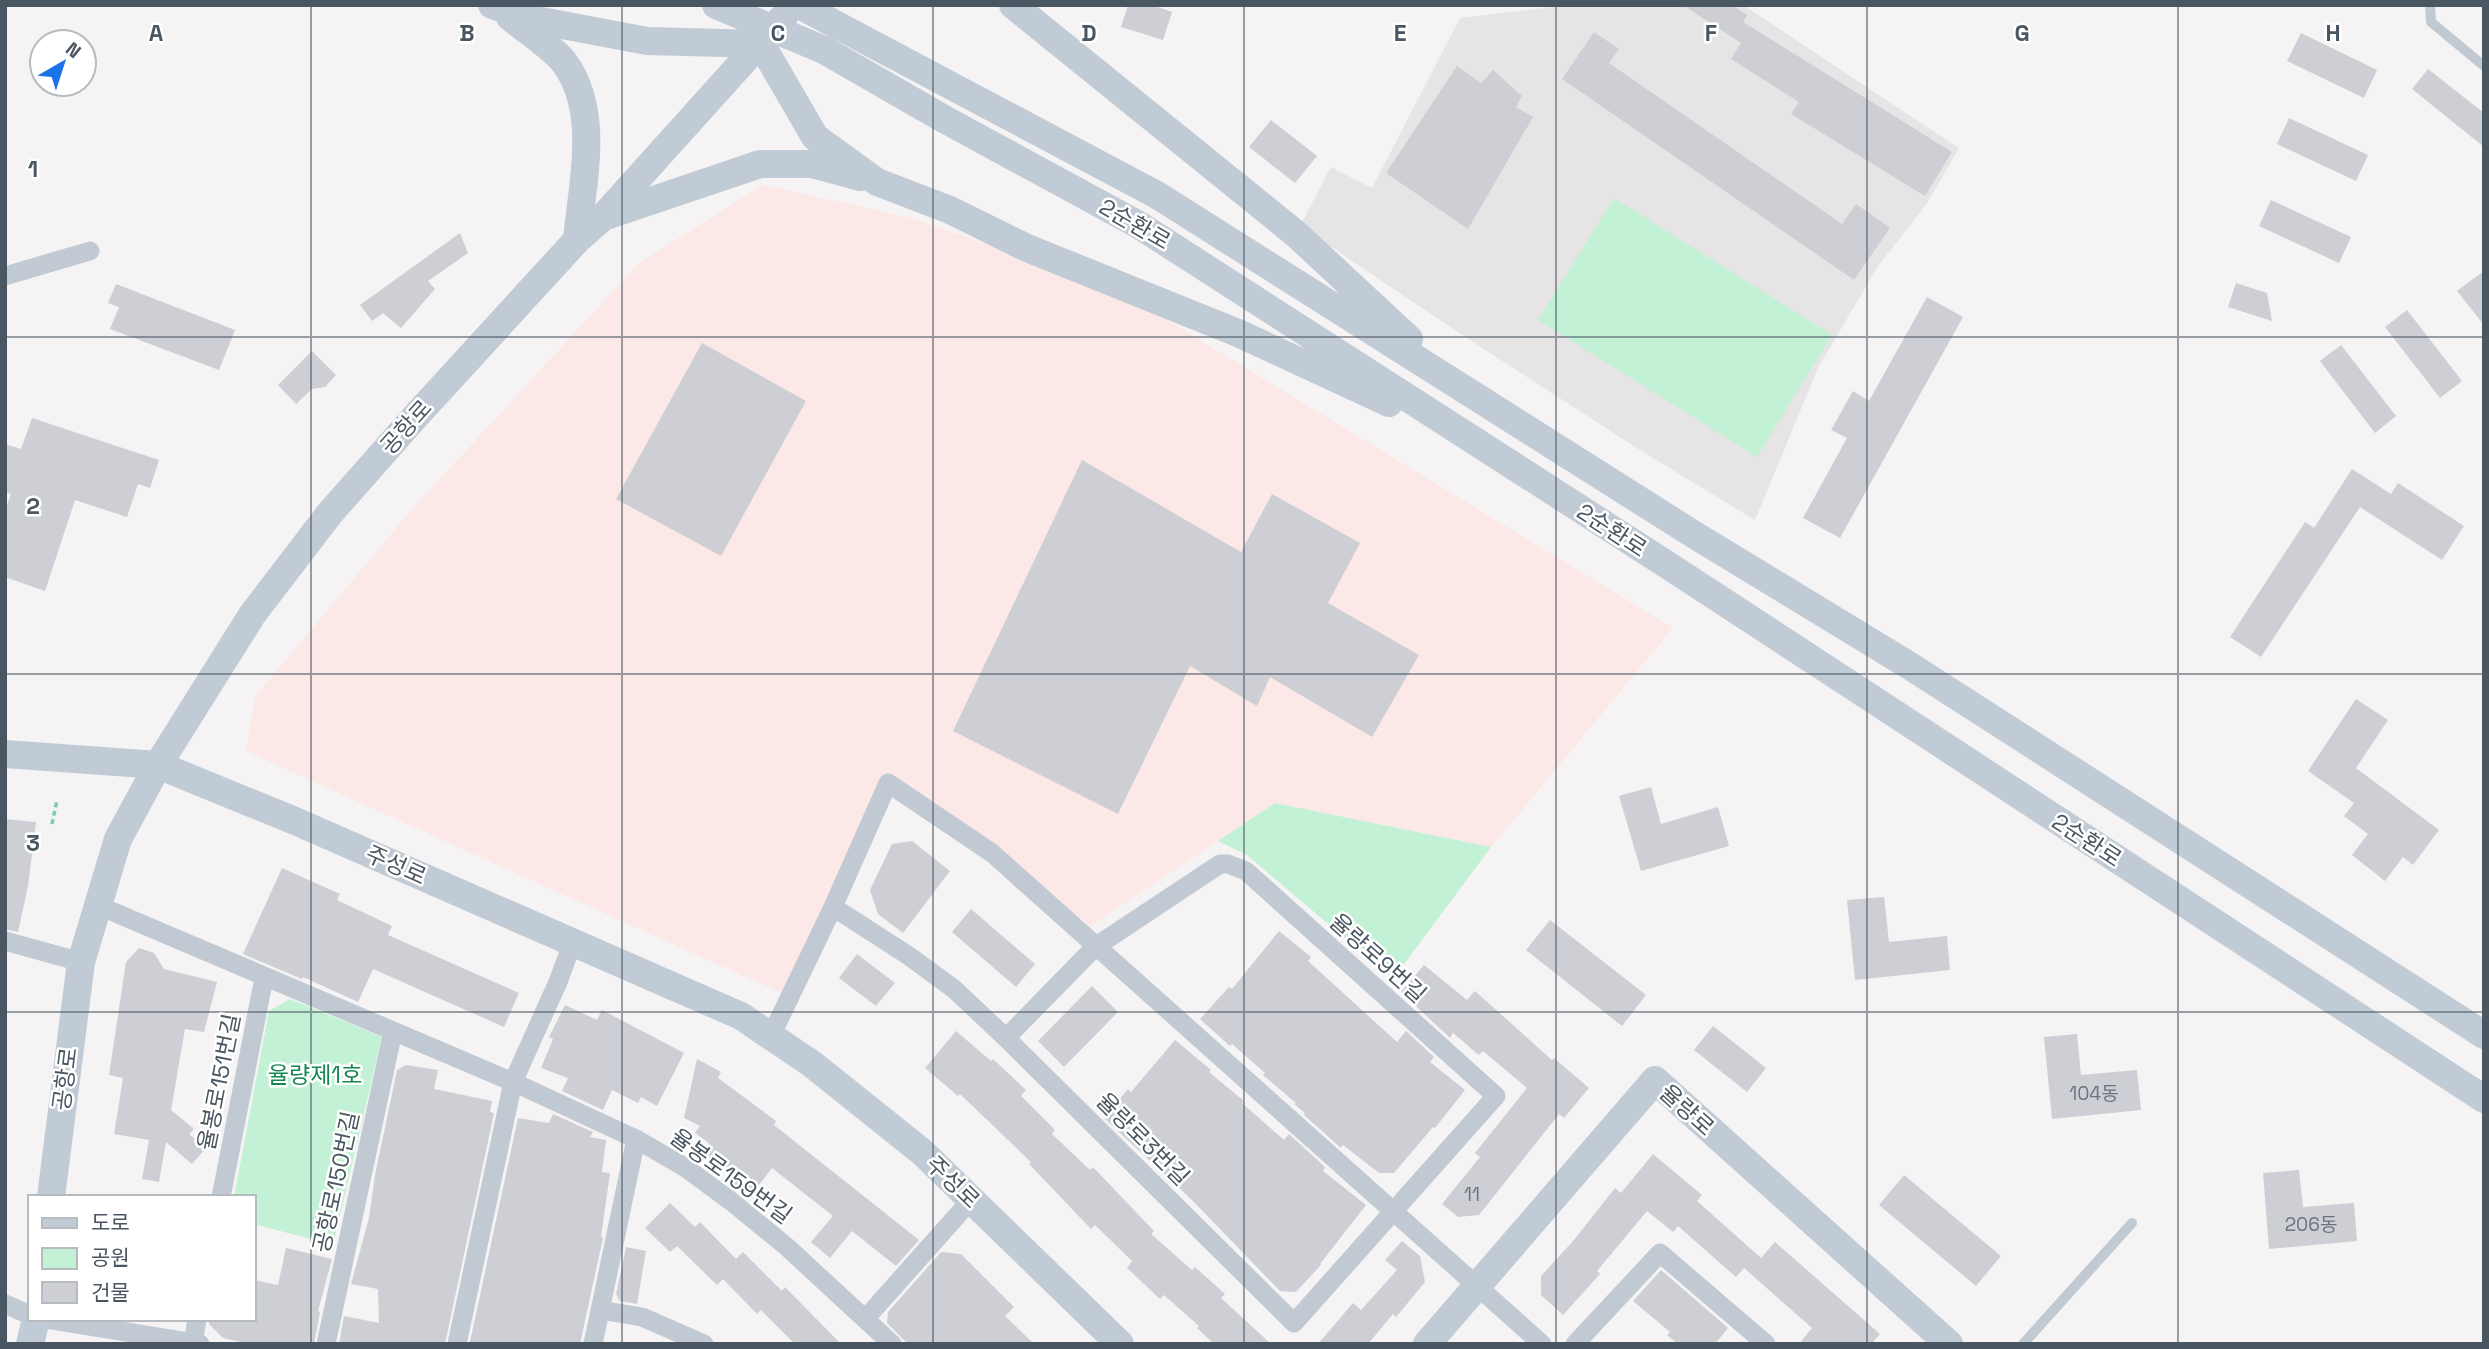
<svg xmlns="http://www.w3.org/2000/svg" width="2489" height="1349" font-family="'Space Grotesk','Noto Sans KR',sans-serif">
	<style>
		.education { fill: #e6e4e5 }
		.medical { fill: #fce8e6 }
		.green { fill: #c3f1d5 }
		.building { fill: #cdcfd5 }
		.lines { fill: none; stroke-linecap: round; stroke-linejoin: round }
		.path { stroke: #7ad0a6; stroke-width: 3.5; stroke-dasharray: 5 3.5; stroke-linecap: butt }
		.lane { stroke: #c1cad2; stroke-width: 10 }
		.street { stroke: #c1cad2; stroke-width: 19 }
		.secondary { stroke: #c1cbd6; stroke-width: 28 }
		.grid { fill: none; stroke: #4a5661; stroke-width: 2; stroke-opacity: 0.55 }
		.labels { text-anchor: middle; stroke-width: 5; stroke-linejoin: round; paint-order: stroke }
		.number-label { font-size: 19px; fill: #6b747e }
		.street-label { font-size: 23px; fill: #4a5661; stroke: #fff }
		.park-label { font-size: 23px; fill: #17864f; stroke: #fff }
		.grid-label { font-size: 23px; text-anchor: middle; font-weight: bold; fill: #4a5661; stroke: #fff; stroke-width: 5; stroke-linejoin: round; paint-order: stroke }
	</style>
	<rect width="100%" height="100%" fill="#f5f3f3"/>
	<path class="education" d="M1570,5H1743L1959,148L1926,205L1878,266L1818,368L1755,520L1640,450L1473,342L1300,226L1331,167L1372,188L1460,18Z"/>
	<path class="medical" d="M763,185L912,218L1119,291L1673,628L1491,847L1275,803L1091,926L888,783L790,997L246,751L255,697L414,507L639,263Z"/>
	<path class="green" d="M1614,198L1832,335L1757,457L1538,320Z
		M1275,803L1491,847L1393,979L1247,855L1218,841Z
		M290,999L382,1037L333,1245L254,1224V1197H234L269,1011Z"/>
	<path class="building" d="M1128,5H1152L1172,12L1163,40L1121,27Z
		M1683,5H1732L1747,15L1743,22L1952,152L1925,196L1791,114L1799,102L1731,59L1741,43Z
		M1594,32L1619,49L1609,63L1842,224L1856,204L1890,228L1854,280L1562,79Z
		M2301,33L2377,70L2364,98L2287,61Z
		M1457,66L1481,83L1493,70L1522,96L1516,107L1533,117L1468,229L1386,173Z
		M2428,69L2484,113V147L2412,89Z
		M2289,118L2368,155L2356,181L2277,144Z
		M1271,120L1317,156L1295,183L1249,147Z
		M2271,200L2351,237L2339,263L2259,226Z
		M460,233L468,253L428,281L435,289L401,328L383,313L372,321L360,305Z
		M2484,271V325L2457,291Z
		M2236,283L2267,293L2272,321L2228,307Z
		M116,284L235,330L219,370L110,329L119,307L108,303Z
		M1927,297L1963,317L1840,538L1803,518L1847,438L1831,430L1853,391L1869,401Z
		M2407,310L2462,381L2440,398L2385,327Z
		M702,343L806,401L721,556L616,499Z
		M2341,345L2396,416L2375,433L2320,361Z
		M312,351L336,375L325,387L312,389L296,404L278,385Z
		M32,418L159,460L150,488L138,484L127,517L75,500L45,591L5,577V511L11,494L5,492V444L21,449Z
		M1082,460L1241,552L1272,494L1360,543L1328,603L1419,655L1372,737L1270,677L1257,706L1190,666L1118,814L953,731Z
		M2352,469L2391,494L2398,483L2464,526L2442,560L2360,507L2261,657L2230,637L2305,522L2314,528Z
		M2356,699L2388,720L2356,768L2439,830L2413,865L2403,857L2385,881L2352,855L2368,834L2344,816L2354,803L2308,771Z
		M1651,787L1661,824L1718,807L1729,846L1641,871L1619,796Z
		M5,819L36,822L28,886L18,932L5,929Z
		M912,841L950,871L903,933L878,914L870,890L892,844Z
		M282,868L340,894L337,900L392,926L388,935L519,993L504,1027L373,969L358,1002L303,977L302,979L243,954Z
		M1884,897L1889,942L1947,936L1950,970L1855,980L1847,900Z
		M971,909L1035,964L1016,987L952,932Z
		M1550,920L1646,995L1622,1026L1526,950Z
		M1279,931L1311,957L1308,961L1397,1042L1406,1031L1434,1057L1430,1062L1465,1090L1435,1128L1433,1127L1394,1173H1379L1343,1145L1341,1148L1304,1115L1305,1113L1294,1104L1296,1103L1263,1075L1265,1073L1232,1044L1230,1046L1200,1019L1229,987L1232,989Z
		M139,948L154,953L164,969L217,982L204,1032L185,1029L171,1110L194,1129L189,1134L206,1148L192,1164L166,1142L159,1182L142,1179L149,1140L114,1134L123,1078L109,1075L126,962Z
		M857,954L895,983L876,1006L839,978Z
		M1424,965L1467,1000L1475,991L1552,1060L1554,1058L1589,1088L1564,1118L1559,1114L1479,1215L1458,1217L1442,1204L1480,1157L1475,1153L1527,1088L1483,1051L1479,1055L1453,1033L1450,1038L1401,992Z
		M1092,986L1118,1012L1064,1067L1038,1041Z
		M565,1005L597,1020L602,1010L684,1053L657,1106L641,1097L638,1103L612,1090L603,1110L562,1091L568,1078L541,1068L553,1039L549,1037Z
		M1713,1026L1766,1068L1747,1092L1694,1050Z
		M956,1031L991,1061L993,1059L1026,1090L1021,1096L1055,1130L1052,1134L1090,1170L1093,1167L1154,1231L1151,1234L1192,1270L1195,1267L1225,1294L1221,1298L1271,1344H1214L1197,1328L1199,1326L1164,1295L1160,1299L1127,1268L1132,1261L1095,1225L1091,1229L1029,1164L1031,1162L984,1117L960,1094L958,1096L925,1068Z
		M2077,1034L2081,1075L2137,1070L2141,1110L2052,1119L2044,1037Z
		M1175,1040L1211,1070L1209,1072L1244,1101L1242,1103L1284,1140L1289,1134L1325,1167L1323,1171L1366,1205L1320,1264L1321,1265L1296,1292L1280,1291L1191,1199L1104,1118L1128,1089L1131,1092Z
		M697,1059L721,1072L718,1078L776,1121L774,1125L919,1240L896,1266L852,1231L830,1258L811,1242L833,1216L772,1168L749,1198L732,1185L737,1178L702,1152L709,1143L695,1133L700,1126L684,1118Z
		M406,1065L438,1070L434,1089L492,1101L490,1112L494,1113L445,1344H339L344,1316L379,1323L378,1289L351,1284L369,1218L375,1175L397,1070Z
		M553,1114L593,1132L590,1137L606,1140L602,1172L610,1173L601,1237L603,1238L580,1344L470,1342L518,1118L549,1123Z
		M1653,1154L1702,1195L1697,1201L1761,1258L1775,1242L1880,1334L1871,1344H1799L1812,1328L1744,1268L1736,1277L1678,1226L1673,1232L1647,1211L1597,1271L1600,1274L1563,1315L1541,1295V1276L1574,1240L1615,1188L1621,1193Z
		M2299,1170L2303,1207L2354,1203L2357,1241L2269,1249L2263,1173Z
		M1904,1175L2001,1256L1976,1286L1879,1205Z
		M670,1203L695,1227L700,1222L736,1259L743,1252L782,1291L785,1287L841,1344H795L761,1310L757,1314L723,1279L717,1285L677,1246L670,1252L645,1228Z
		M1402,1241L1420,1256L1425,1282L1396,1317L1393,1314L1368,1344H1318L1353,1303L1361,1310L1397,1270L1385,1260Z
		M626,1247L646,1251L637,1304L620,1301L616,1294Z
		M286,1248L332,1259L318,1311L320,1312L314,1344H250L223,1338L209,1324V1319H254V1280L278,1285Z
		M941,1252L961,1254L1014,1307L1005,1316L1034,1344H908L887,1323L888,1312Z
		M1661,1270L1728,1328L1715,1344H1678L1667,1335L1670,1332L1633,1301Z"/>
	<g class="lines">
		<path class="path" d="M52,824L57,800"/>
		<path class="lane" d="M2430,5L2431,22L2484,66
			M2023,1344L2132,1223"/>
		<path class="street" d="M5,276L90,251
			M97,905L513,1082L636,1139L686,1168L732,1202L787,1247L892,1344
			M833,907L909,956L954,989L1006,1038L1294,1323L1496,1096L1246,871L1228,864H1220L1095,947L1006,1038
			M5,941L81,962
			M771,1036L833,907L888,783L992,853L1542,1344
			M221,1197L264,978
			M5,1304L30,1315
			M600,1310L642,1317L704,1344
			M866,1318L971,1200
			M46,1319L200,1344
			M193,1344L197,1319
			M326,1344L393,1031
			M457,1344L513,1082L558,982L572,944
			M593,1344L636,1139
			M1575,1344L1660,1253L1766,1344"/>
		<path class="secondary" d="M492,5L541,21L647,41L761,44L815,137L877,182L950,210L1027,248L1238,333L1389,403
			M716,5L824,50L944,119L1139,225L1669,566L2484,1099
			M799,5L1157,195L1693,534L1910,666L2484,1035
			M1013,5L1296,234L1409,339
			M510,17C525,29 553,48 564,62C601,112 582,183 577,240
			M606,216L760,164H812L860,177
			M5,754L158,765L295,821L741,1016L812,1064L922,1152L1120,1344
			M51,1197L81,962L118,839L158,765L252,615L330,513L414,418L577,240L603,217L785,15
			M30,1344L36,1319
			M1427,1344L1655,1080L1949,1344"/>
	</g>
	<path class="grid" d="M311,5V1344M622,5V1344M933,5V1344M1244,5V1344M1556,5V1344M1867,5V1344M2178,5V1344M5,337H2484M5,674H2484M5,1012H2484"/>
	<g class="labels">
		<g class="number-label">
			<text x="2094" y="1100">104동</text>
			<text x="1472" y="1201">11</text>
			<text x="2311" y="1231">206동</text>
		</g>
		<g class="street-label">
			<text transform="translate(1135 224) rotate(30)" y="8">2순환로</text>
			<text transform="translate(406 427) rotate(-48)" y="8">공항로</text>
			<text transform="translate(1612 530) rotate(33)" y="8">2순환로</text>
			<text transform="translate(2087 840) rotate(33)" y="8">2순환로</text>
			<text transform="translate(396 865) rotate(24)" y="8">주성로</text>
			<text transform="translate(1378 958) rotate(42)" y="8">율량로9번길</text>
			<text transform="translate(65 1079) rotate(-83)" y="8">공항로</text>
			<text transform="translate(219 1082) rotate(-79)" y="8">율봉로151번길</text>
			<text transform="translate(1687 1110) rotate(42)" y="8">율량로</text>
			<text transform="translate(1143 1139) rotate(45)" y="8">율량로3번길</text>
			<text transform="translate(731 1176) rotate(36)" y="8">율봉로159번길</text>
			<text transform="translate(336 1182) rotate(-78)" y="8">공항로150번길</text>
			<text transform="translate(953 1182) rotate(44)" y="8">주성로</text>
		</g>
		<g class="park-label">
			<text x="315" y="1083">율량제1호</text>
		</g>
	</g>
	<g class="grid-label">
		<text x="156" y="41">A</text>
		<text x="467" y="41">B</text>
		<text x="778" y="41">C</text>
		<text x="1089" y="41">D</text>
		<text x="1400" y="41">E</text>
		<text x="1711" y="41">F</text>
		<text x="2022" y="41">G</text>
		<text x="2333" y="41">H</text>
		<text x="33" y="177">1</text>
		<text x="33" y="514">2</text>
		<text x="33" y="851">3</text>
	</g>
	<rect width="2489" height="1349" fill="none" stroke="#4a5661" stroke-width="14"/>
	<rect x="28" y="1195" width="228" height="126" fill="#ffffff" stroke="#b7bbc0" stroke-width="2"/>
	<rect x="42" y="1218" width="35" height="10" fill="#c1cbd6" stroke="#b7bbc0" stroke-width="2"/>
	<text x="91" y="1230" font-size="21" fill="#4a5661">도로</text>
	<rect x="42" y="1248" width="35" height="21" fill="#c3f1d5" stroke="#b7bbc0" stroke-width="2"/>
	<text x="91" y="1265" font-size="21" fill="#4a5661">공원</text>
	<rect x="42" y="1282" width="35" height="21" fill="#cdcfd5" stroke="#b7bbc0" stroke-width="2"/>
	<text x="91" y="1300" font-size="21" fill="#4a5661">건물</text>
	<g transform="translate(63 63) rotate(39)"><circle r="33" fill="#ffffff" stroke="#b7bbc0" stroke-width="2"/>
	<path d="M0-5L12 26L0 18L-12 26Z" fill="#1a73e8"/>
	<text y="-10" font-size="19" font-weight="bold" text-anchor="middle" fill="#4a5661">N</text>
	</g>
</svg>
